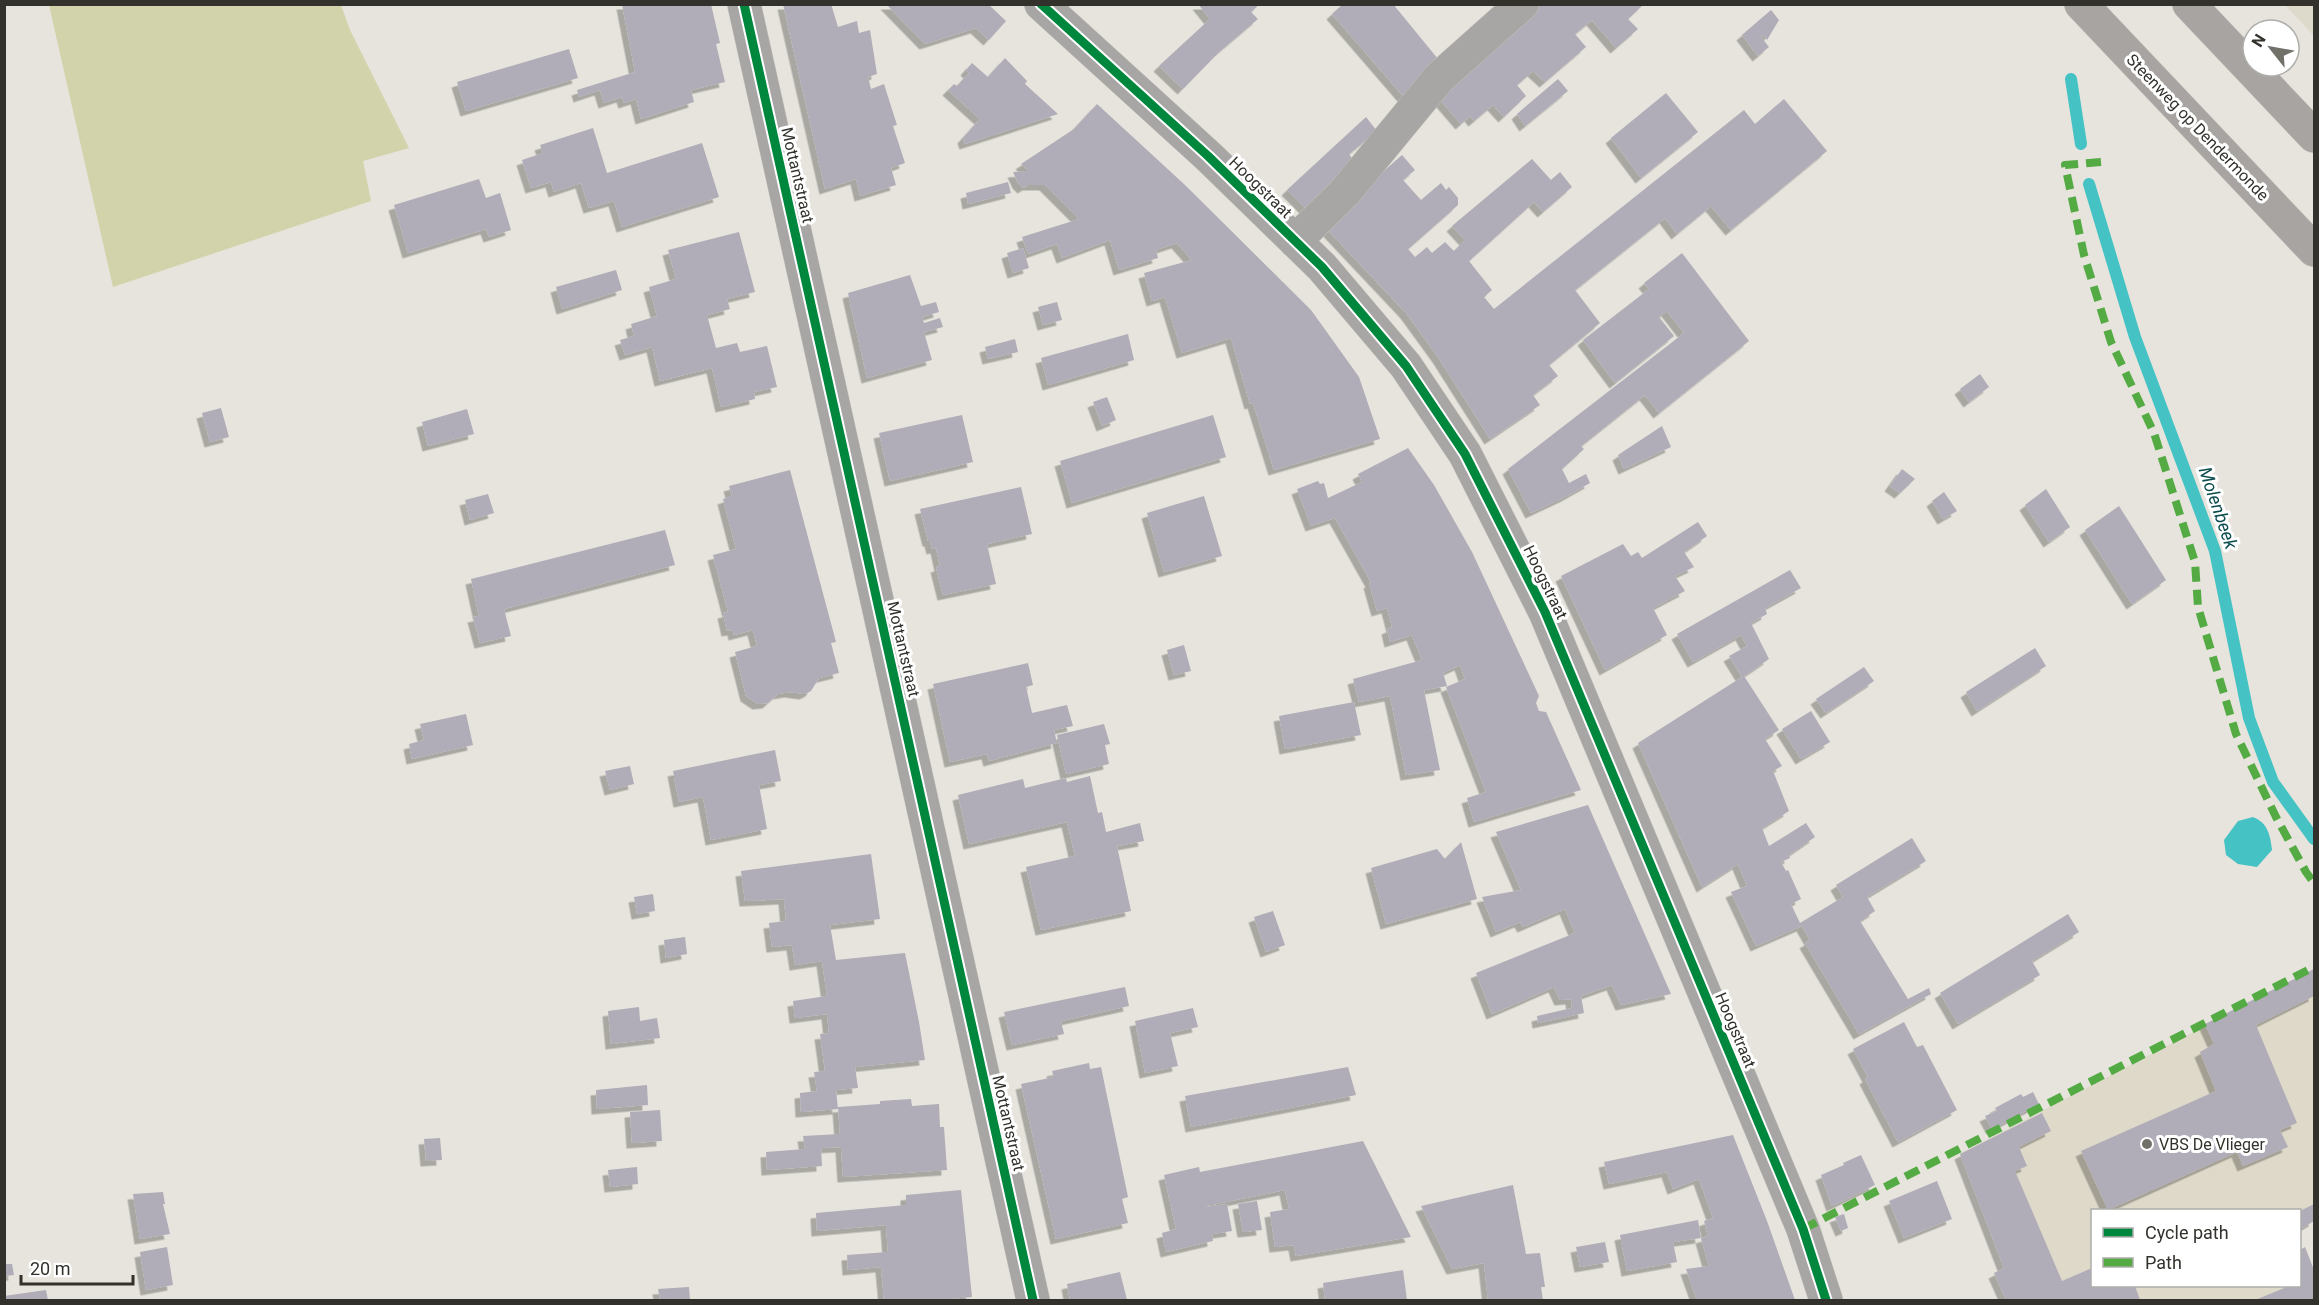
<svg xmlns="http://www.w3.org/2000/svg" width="2319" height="1305" font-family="Roboto,sans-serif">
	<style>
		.built { fill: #dedacb }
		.education { fill: #ded9c9 }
		.green { fill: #d2d3aa }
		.water { fill: #45c3c4 }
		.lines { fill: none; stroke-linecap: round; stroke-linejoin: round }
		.stream { stroke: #45c3c4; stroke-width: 12 }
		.building { fill: #b0acb8; filter: url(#shadow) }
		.street-casing { stroke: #c1bfb9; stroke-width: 34 }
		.secondary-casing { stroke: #c1bfb9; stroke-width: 34 }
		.street { stroke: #a8a6a4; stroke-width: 33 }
		.secondary { stroke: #a7a4a1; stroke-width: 33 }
		.quiet { stroke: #54ab44; stroke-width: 8; stroke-dasharray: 15 8; stroke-linecap: butt }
		.cycleway-casing { stroke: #fff; stroke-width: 13 }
		.cycleway { stroke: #00873e; stroke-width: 9 }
		.poi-dot { fill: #717069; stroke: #fff; stroke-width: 2 }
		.labels { text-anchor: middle; stroke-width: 6; stroke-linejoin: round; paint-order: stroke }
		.street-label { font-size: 16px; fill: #32312b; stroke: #fff }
		.poi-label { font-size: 16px; fill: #32312b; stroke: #fff; text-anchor: start }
		.water-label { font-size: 18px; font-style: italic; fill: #0c4c4d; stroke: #fff }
	</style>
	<defs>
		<filter id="shadow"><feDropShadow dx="-5.5" dy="5.5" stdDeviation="0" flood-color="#0004"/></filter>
	</defs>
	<rect width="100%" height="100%" fill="#e6e4dc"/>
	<path class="built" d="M2285,5H2314V36Z"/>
	<path class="education" d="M2314,969V1221L2300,1229V1210H2092V1286H2289L2255,1300H2067L2061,1281L2006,1299L1994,1273L2004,1268L1960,1154Z"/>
	<path class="green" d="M49,5H341L350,30L409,148L363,161L371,201L113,287Z"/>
	<path class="water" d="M2253,817C2268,823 2270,835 2272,850L2257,867L2238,864L2226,855L2224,840L2238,821Z"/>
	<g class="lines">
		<path class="stream" d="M2071,79L2081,144
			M2089,184L2135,337L2215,551L2249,718L2273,782L2314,839"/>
	</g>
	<path class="building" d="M622,4H711L720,43L716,44L725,82L691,90L694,102L641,119L636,99L624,103L622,97L604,103L600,90L579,97L577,90L635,72Z
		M783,4H831L838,27L857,21L859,33L870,30L877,74L868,77L871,89L884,84L897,125L893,126L905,163L891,168L896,185L860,196L856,179L825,189Z
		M886,4H988L1006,21L989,40L976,28L925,44Z
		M1198,4H1260L1251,12L1258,19L1219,52L1183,89L1159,66L1210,19Z
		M1343,4H1393L1438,59L1409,103L1332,14Z
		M1535,4H1644L1628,19L1638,29L1616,48L1592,20L1575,34L1586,47L1545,82L1533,71L1517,85L1526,96L1506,115L1504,117L1493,105L1474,121L1470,116L1461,124L1436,95Z
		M1771,10L1779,20L1767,40L1763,35L1761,37L1769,47L1758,56L1742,35Z
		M569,49L578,78L466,111L457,82Z
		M1005,58L1027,81L1025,84L1058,114L965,144L963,138L980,119L948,90L954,84L957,86L969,73L966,70L972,63L988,77Z
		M1558,79L1568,91L1525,126L1517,114Z
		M1666,93L1698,132L1641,178L1611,138Z
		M1784,99L1827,151L1731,230L1711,206L1677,234L1665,218L1575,290L1600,323L1549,365L1558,376L1533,395L1540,405L1490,439L1438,357L1406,313L1323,225L1402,155L1415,170L1403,180L1421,200L1441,183L1446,190L1449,187L1458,198V205L1408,249L1415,257L1427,247L1432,253L1445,242L1454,251L1465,240L1452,226L1532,159L1551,180L1560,172L1572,187L1543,212L1534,202L1469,261L1492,290L1484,297L1494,309L1744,110L1755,124Z
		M1097,104L1185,185L1311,310L1359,377L1380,439L1274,470L1253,403L1250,404L1231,338L1182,353L1165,297L1152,301L1144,273L1192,260L1177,243L1156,250L1158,258L1119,270L1110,240L1062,258L1057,244L1028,254L1022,237L1079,219L1045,185H1028L1023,188L1018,183L1013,172L1029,171L1021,164L1074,129Z
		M1366,117L1377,131L1349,154L1357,165L1310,213L1287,190Z
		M593,128L607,173L702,143L719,197L622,227L614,201L589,208L581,183L554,192L551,182L531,188L522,160L543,153L540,145Z
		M479,179L486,198L500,193L511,230L489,237L486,229L408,253L394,205Z
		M1008,182L1011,193L968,204L966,193Z
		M739,232L755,292L727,299L730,309L707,315L716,348L737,343L740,352L767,346L777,387L754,392L755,399L721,407L712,368L660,381L652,347L625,355L620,340L634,336L631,324L657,316L649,287L676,279L668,250Z
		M1023,248L1029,268L1013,273L1007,253Z
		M1682,253L1749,341L1659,413L1645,395L1581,446L1584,449L1562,469L1569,483L1586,474L1590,483L1567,496L1531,513L1508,469L1684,333L1667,311L1659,317L1674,336L1615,383L1583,340L1649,289L1644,283Z
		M616,270L622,290L562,309L556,287Z
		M910,275L921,306L936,302L939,312L922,317L924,323L940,318L943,327L924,332L932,360L867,378L848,293Z
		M1057,302L1062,320L1043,325L1038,307Z
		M1128,334L1134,360L1048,385L1041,358Z
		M1015,339L1018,352L988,359L985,347Z
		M1980,374L1989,387L1969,402L1960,389Z
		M1107,397L1116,420L1102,426L1093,402Z
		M221,408L229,437L210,442L202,413Z
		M467,409L474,434L428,446L422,422Z
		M962,415L973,462L890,481L879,433Z
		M1213,415L1226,457L1072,503L1060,461Z
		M1662,426L1671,447L1624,469L1618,455Z
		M1408,448L1434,485L1472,552L1539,696L1536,703L1539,711L1546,712L1581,790L1474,822L1467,798L1486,792L1446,687L1465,679L1460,665L1443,673L1447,686L1424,690L1440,770L1406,775L1390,696L1359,702L1353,679L1422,660L1412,635L1390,642L1387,629L1392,627L1387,608L1377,611L1369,583L1371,582L1335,518L1311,526L1297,489L1318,481L1320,484L1324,483L1328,498L1362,482L1358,474Z
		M1902,469L1915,479L1900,493L1890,486Z
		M790,470L836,642L831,643L839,673L819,678L811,691L805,694L790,692L778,694L768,703L758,704L746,696L735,652L757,646L753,630L734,635L733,630L727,631L723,613L728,612L713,555L736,549L723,499L732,496L729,486Z
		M1021,487L1032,534L987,544L996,584L943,595L936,567L940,566L936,548L932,549L930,541H928L920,509Z
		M2046,489L2070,527L2049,542L2025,505Z
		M1944,492L1957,511L1943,519L1932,501Z
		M488,494L494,513L470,520L465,500Z
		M1204,496L1222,556L1164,572L1147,513Z
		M2119,506L2166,580L2132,604L2085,530Z
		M1698,522L1707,536L1684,552L1694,567L1675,576L1685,591L1653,608L1667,635L1605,670L1561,576L1623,544L1631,556L1638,552L1642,558Z
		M665,530L675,565L504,609L511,636L480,643L473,617L479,616L471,579Z
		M1790,570L1801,588L1765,608L1767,614L1751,623L1769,659L1744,676L1779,730L1765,739L1782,766L1773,771L1789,811L1762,828L1769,846L1806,823L1815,837L1789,855L1790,858L1781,862L1786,871L1788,870L1801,899L1791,904L1800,923L1843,897L1836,885L1912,838L1926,861L1867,897L1875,911L1860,921L1908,999L1929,988L1931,994L1859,1034L1805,943L1810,940L1802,926L1756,946L1731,892L1747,886L1738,864L1702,887L1638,743L1742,677L1729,656L1747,646L1741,635L1693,662L1677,634Z
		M1184,645L1191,671L1174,675L1167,650Z
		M2035,648L2046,666L1977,711L1966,692Z
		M1028,663L1033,685L1026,687L1032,713L1067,705L1073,726L1054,730L1057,743L989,761L987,754L950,762L933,684Z
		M1864,667L1874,681L1826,713L1816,699Z
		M1354,702L1361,735L1285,749L1279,716Z
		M1811,711L1830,742L1801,759L1782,729Z
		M466,714L473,745L412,759L409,744L424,740L420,724Z
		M1104,724L1110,744L1105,745L1109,764L1066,774L1057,735Z
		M775,750L781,781L759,785L767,829L711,840L703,797L679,802L673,771Z
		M630,766L634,784L610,790L605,771Z
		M1090,776L1098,813L1102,812L1106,832L1140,823L1144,841L1117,846L1131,911L1041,930L1026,867L1075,856L1067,822L969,844L958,795L1023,779L1025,788L1066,778L1067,782Z
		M1588,805L1671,994L1621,1005L1612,985L1581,996L1584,1013L1538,1023L1537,1016L1572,1008L1571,999L1560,1000L1554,987L1492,1014L1476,973L1575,933L1565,909L1523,927L1520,922L1496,932L1482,897L1521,890L1496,832Z
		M1461,842L1477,899L1386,924L1371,868L1437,849L1445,859Z
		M871,854L880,919L830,925L836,960L905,953L919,1022L925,1060L855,1067L858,1088L836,1090L838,1109L801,1112L800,1093L817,1091L814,1072L825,1071L820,1034L829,1033L827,1014L795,1018L793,1001L827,996L822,961L795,965L792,945L772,947L769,923L786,921L784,899L745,901L741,871Z
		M653,894L655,911L637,914L634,897Z
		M1273,911L1285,945L1266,952L1254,917Z
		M2068,914L2079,932L2032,961L2040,975L1958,1024L1940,993Z
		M685,937L687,954L666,958L664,940Z
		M2314,969V996L2256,1025L2297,1123L2280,1130L2288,1147L2243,1166L2237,1152L2108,1210L2081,1151L2216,1091L2200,1052L2214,1044L2205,1024Z
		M1125,987L1129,1006L1061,1021L1064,1034L1012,1045L1004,1012Z
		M639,1007L640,1021L657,1018L660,1038L611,1044L608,1011Z
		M1193,1008L1198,1027L1170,1033L1178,1066L1145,1073L1135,1021Z
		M1904,1022L1917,1047L1923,1045L1957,1110L1898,1142L1865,1079L1868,1077L1853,1049Z
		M1089,1063L1090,1069L1101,1067L1128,1197L1122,1199L1128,1223L1056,1239L1021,1084L1054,1077L1052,1071Z
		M1348,1067L1356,1095L1191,1127L1185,1096Z
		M647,1085L648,1105L597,1109L596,1090Z
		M2033,1092L2039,1104L1992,1129L1985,1116L1997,1111L1995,1108L2021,1094L2023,1097Z
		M911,1099L912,1106L939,1104L940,1127H944L947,1170L843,1177L841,1147L821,1148L822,1166L767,1170L766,1152L805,1149L803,1136L840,1134L838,1107L880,1104V1101Z
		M660,1110L662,1141L632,1143L630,1112Z
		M2042,1113L2051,1131L2019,1147L2027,1166L2015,1171L2062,1281L2092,1268V1286H2135L2140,1300H2006L1994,1273L2004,1268L1960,1154Z
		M1733,1135L1767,1221L1795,1300H1697L1686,1269L1709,1266L1701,1238L1673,1242L1677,1262L1627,1271L1620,1235L1698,1220L1701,1238L1708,1236L1704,1221L1713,1218L1699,1179L1673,1189L1667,1172L1609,1184L1604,1162Z
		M440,1138L442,1160L426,1161L424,1139Z
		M1363,1141L1411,1237L1296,1256L1294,1245L1275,1247L1270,1212L1289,1209L1285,1190L1206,1206L1207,1207L1227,1204L1232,1231L1212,1234L1213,1241L1166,1252L1162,1233L1176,1229L1164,1175L1199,1167L1200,1172Z
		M1861,1155L1875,1185L1832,1206L1821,1175L1844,1165L1843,1163Z
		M637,1167L638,1184L610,1187L608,1170Z
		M1937,1181L1952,1219L1904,1238L1889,1201Z
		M1513,1185L1526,1254L1540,1253L1545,1287H1541L1543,1300H1488L1484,1263L1452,1269L1421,1206Z
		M961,1190L972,1297L937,1300H884L881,1267L848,1270L847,1255L888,1252L886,1225L817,1231L816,1213L906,1205V1195Z
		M163,1192L165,1204H163L170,1234L140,1239L133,1194Z
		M1257,1201L1262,1230L1243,1232L1238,1204Z
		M2314,1204V1221L2302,1228L2300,1211Z
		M1844,1214L1848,1228L1841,1231L1835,1217Z
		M1605,1242L1609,1262L1580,1267L1576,1247Z
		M167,1247L173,1285L146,1290L140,1252Z
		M2305,1247L2314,1270V1300H2255L2289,1286H2300V1250Z
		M5,1264H12L14,1275L5,1276Z
		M1403,1270L1407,1300H1325L1323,1283Z
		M1120,1272L1127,1300H1070L1067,1284Z
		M689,1287L690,1300H660L658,1289Z
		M46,1290L48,1300H4V1296Z"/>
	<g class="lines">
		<defs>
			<path id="street" d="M744,4L1033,1300
				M1041,4L1208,156L1322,267L1406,366L1465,454L1545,612L1803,1229L1826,1300
				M1295,241L1345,192L1439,78L1522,4"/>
			<path id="secondary" d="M2081,4L2314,250
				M2189,4L2314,136"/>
		</defs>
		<use href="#street" class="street-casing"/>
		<use href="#secondary" class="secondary-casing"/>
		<use href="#street" class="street"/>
		<use href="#secondary" class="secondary"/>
		<path class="quiet" d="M2101,162L2065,165L2084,255L2111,342L2154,433L2195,562L2198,607L2236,734L2276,817L2306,872L2314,883
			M1803,1229L2314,967"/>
		<defs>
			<path id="cycleway" d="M744,4L1033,1300
				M1041,4L1208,156L1322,267L1406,366L1465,454L1545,612L1803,1229L1826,1300"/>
		</defs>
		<use href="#cycleway" class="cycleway-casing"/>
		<use href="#cycleway" class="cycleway"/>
	</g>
	<circle class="poi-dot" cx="2147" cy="1144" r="6"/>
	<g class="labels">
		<g class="street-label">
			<text transform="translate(2198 127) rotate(46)" y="6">Steenweg op Dendermonde</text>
			<text transform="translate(798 175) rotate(77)" y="6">Mottantstraat</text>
			<text transform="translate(1261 187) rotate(44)" y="6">Hoogstraat</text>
			<text transform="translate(1546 582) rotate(64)" y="6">Hoogstraat</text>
			<text transform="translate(904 649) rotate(77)" y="6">Mottantstraat</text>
			<text transform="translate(1736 1030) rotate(67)" y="6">Hoogstraat</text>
			<text transform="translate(1009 1123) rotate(77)" y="6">Mottantstraat</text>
		</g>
		<g class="poi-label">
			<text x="2159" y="1150">VBS De Vlieger</text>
		</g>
		<g class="water-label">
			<text transform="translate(2218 508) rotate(71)" y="6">Molenbeek</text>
		</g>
	</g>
	<rect width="2319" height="1305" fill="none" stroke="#32312b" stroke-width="12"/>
	<rect x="2091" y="1209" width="210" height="78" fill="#ffffff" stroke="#adadaa" stroke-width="1.5"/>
	<rect x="2103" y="1228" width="30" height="9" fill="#00873e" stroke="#adadaa" stroke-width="1.5"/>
	<text x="2145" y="1239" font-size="18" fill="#32312b">Cycle path</text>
	<rect x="2103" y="1258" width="30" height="9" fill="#54ab44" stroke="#adadaa" stroke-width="1.5"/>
	<text x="2145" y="1269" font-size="18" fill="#32312b">Path</text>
	<g transform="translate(2271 48) rotate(301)"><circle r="28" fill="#ffffff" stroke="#adadaa" stroke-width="1.5"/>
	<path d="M0-4.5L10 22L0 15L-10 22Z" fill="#717069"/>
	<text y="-9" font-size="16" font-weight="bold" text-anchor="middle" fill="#32312b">N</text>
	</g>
	<path d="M21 1275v9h112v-9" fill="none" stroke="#32312b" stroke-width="3"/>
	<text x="30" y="1275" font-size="18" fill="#32312b" stroke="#ffffff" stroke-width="4.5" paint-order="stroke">20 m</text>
</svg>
